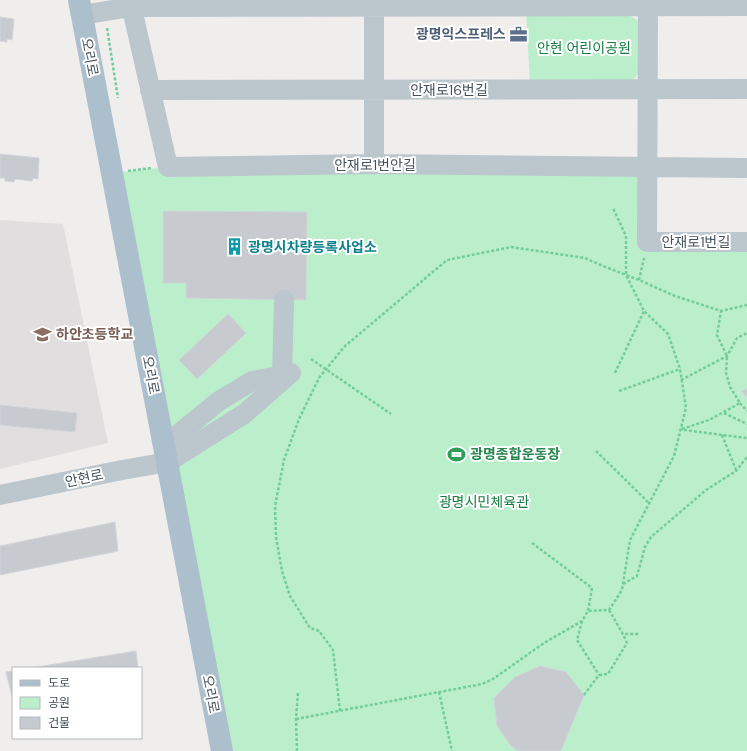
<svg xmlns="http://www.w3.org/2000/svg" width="747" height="751" font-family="'DM Sans','Noto Sans KR',sans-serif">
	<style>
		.education { fill: #e1dee0 }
		.green { fill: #bbefcb }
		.building { fill: #c7cbd0; stroke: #d1d4d9 }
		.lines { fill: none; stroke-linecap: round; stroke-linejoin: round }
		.path { stroke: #72cd9a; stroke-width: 2.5; stroke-dasharray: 3 2; stroke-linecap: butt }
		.minor { stroke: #bbc6cd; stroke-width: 20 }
		.major { stroke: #acbfcd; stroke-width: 22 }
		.labels { text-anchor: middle; stroke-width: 4; stroke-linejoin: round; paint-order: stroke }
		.service-label { font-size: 14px; font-weight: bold; fill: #4e5e75; stroke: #fff; text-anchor: end }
		.park-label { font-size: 14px; fill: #167d42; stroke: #fff }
		.street-label { font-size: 14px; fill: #45525b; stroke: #fff }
		.culture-label { font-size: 14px; font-weight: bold; fill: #0d838f; stroke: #fff; text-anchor: start }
		.education-label { font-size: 14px; font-weight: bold; fill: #785e54; stroke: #fff; text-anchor: start }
		.leisure-label { font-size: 14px; font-weight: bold; fill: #27864d; stroke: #fff; text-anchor: start }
	</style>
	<rect width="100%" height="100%" fill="#f0eded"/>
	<path class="education" d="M0,220L63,224L108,443L0,469Z"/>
	<path class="green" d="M526,12L625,13L642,23L640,72L631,82L530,83Z
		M168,167L647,168V242H747V751H222L112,173Z"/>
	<path class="building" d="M0,17L14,19L12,40L7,39V42L0,41Z
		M0,154L39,158L38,179L33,178L32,181L15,179L14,182L5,181V178H0Z
		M163,211L307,212L306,300L186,298V283H163Z
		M228,314L246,333L197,379L179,360Z
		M747,388V398L742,392Z
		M0,405L77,413L75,432L0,425Z
		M115,522L118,551L0,575V546Z
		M136,651L138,668H31Z
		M540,666L566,672L584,695L561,751H518L511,746L497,726L494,698L515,677Z
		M13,671V696H12L6,672Z"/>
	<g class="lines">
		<path class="path" d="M107,28L118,98
			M128,171L151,168
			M639,280L644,258
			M311,359L391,414
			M615,373L644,311
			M681,380L727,356L737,338L747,333
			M619,391L680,369
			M740,403L747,411
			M724,413L747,424
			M682,429L709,420L740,403L730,387L726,373L727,356L717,335L721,311
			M684,430L747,438
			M722,435L736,470
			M596,451L649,503
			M532,543L592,588L588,611
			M623,584L637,576L645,547L651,537L706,490L736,471L747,457
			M609,610L623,634H640
			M582,621L577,640L599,675
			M439,692L452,751
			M584,695L599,675L608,674L627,643L623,634
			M340,711L333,650L319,631L310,628L290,596L282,571L276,537L275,506L284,460L299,419L319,378L344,347L447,260L511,247L585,258L603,266L639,280L675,296L721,311L747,305
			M296,719L482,684L493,679L544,643L582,621L588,611L609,610L622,590L630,540L674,456L686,408L680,369L668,334L644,311L626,275V236L613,208
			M297,751L296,719L298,692"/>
		<path class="minor" d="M130,0L168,167L374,164L747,168
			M648,0L647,242H747
			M82,15L131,7L747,6
			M150,90L747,89
			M374,164V0
			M282,375L284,300
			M165,445L219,401L252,381L289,374
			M0,495L122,470L168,462L244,414L291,373"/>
		<path class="major" d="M79,0L222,751"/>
	</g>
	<defs>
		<symbol id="office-bare" viewBox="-9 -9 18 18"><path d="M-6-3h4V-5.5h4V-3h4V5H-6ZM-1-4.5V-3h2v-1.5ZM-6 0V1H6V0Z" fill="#5c6f8a" stroke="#fff" stroke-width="2.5" paint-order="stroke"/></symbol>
		<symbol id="building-bare" viewBox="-9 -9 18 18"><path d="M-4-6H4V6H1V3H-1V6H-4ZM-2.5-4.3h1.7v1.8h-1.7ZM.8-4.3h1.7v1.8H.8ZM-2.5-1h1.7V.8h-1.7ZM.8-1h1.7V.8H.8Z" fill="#0f9aa8" stroke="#fff" stroke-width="2.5" paint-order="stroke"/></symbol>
		<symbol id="school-bare" viewBox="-9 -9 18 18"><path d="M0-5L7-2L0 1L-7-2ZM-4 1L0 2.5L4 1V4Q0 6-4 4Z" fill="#8d6e63" stroke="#fff" stroke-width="2.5" paint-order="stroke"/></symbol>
		<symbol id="stadium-bare" viewBox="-9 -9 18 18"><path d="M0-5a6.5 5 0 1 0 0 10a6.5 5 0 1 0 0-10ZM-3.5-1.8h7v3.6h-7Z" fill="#2e9e5b" stroke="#fff" stroke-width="2.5" paint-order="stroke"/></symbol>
	</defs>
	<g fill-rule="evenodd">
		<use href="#office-bare" x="506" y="22" width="25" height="25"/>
		<use href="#building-bare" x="222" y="234" width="25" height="25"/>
		<use href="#school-bare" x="30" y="322" width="25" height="25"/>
		<use href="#stadium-bare" x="444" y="442" width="25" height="25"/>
	</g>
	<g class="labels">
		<g class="service-label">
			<text x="506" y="39">광명익스프레스</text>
		</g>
		<g class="park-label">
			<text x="584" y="53">안현 어린이공원</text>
			<text x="484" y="507">광명시민체육관</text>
		</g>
		<g class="street-label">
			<text transform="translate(90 57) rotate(79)" y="5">오리로</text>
			<text x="449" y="95">안재로16번길</text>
			<text x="375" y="170">안재로1번안길</text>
			<text x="696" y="247">안재로1번길</text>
			<text transform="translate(151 375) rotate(79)" y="5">오리로</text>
			<text transform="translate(84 478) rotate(-12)" y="5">안현로</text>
			<text transform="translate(211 694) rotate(79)" y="5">오리로</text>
		</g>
		<g class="culture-label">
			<text x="248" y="252">광명시차량등록사업소</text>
		</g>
		<g class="education-label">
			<text x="56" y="339">하안초등학교</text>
		</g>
		<g class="leisure-label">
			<text x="470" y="459">광명종합운동장</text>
		</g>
	</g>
	<rect x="12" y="667" width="130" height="72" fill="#ffffff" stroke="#b5babd"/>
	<rect x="20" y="680" width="20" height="6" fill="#acbfcd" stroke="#b5babd"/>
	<text x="48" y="687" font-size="12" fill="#45525b">도로</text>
	<rect x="20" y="697" width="20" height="12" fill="#bbefcb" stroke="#b5babd"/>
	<text x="48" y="707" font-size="12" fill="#45525b">공원</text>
	<rect x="20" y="717" width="20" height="12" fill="#c7cbd0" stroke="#b5babd"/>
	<text x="48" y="727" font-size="12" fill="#45525b">건물</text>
</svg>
